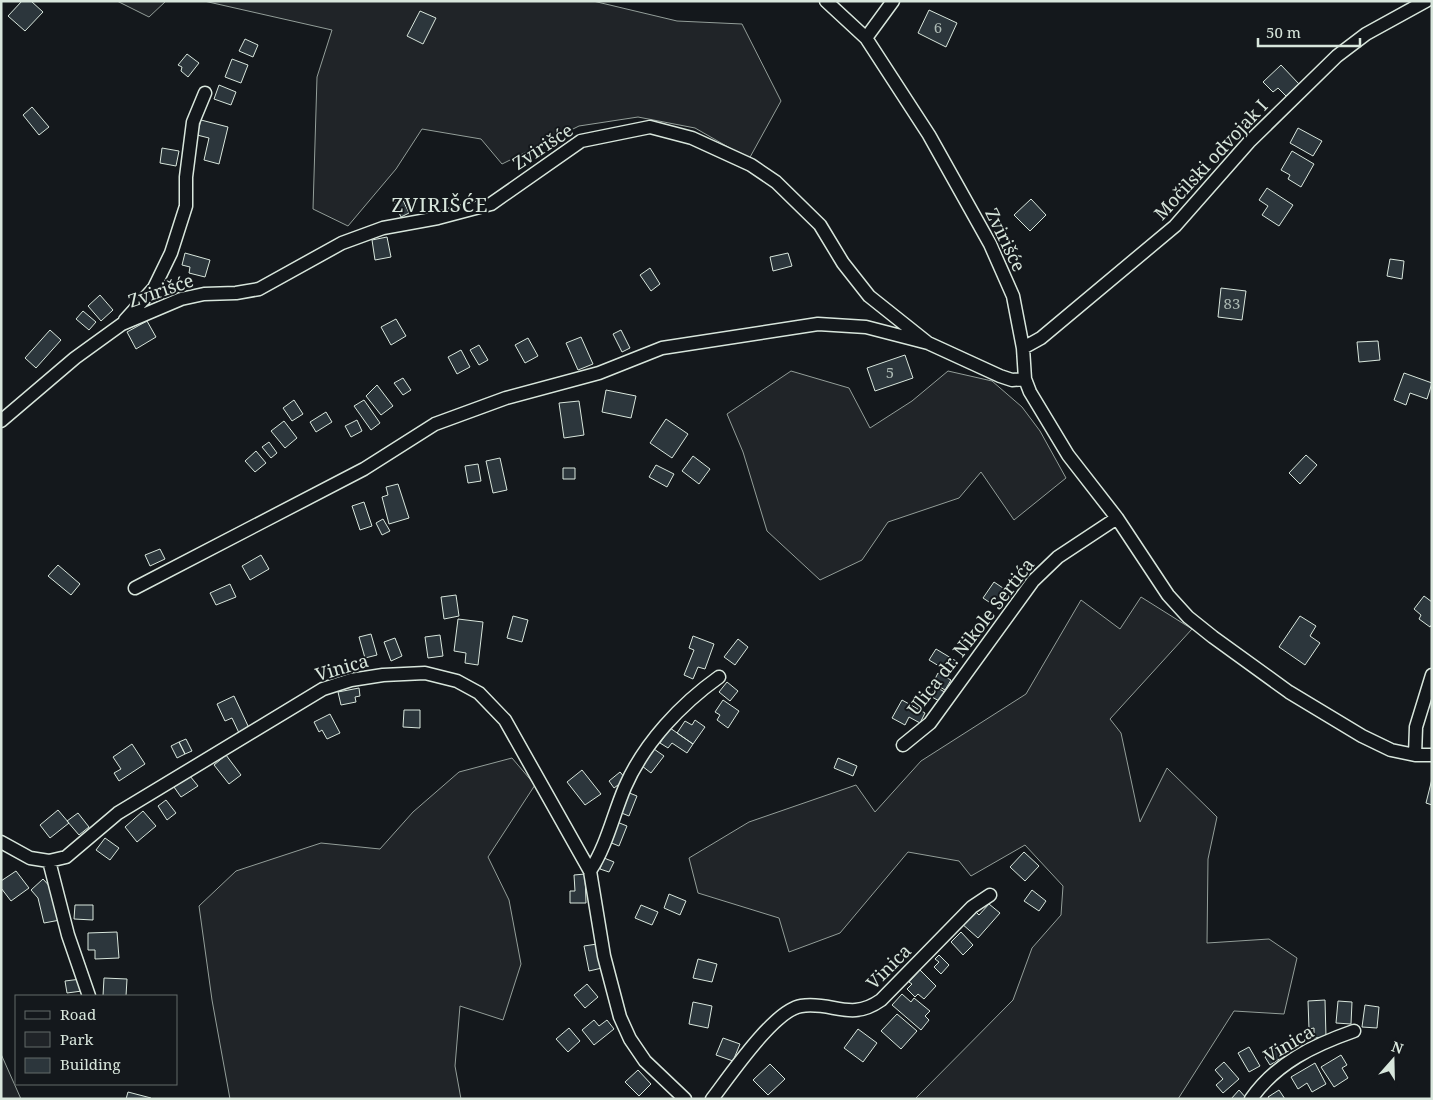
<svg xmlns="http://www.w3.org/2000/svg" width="1433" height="1100" font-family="'Noto Serif',serif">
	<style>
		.green { fill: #202428; stroke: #939e99 }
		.building { fill: #2c363c; stroke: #d8e6dc }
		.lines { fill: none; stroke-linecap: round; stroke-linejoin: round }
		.minor-casing { stroke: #d8e6dc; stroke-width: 15 }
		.minor { stroke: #14181c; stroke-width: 12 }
		.labels { text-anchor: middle; stroke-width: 4; stroke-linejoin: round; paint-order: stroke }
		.number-label { font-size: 15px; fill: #adbab4 }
		.street-label { font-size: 18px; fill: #d8e6dc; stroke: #14181c }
		.quarter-label { font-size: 20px; letter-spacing: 1px; fill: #d8e6dc; stroke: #14181c }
	</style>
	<rect width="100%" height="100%" fill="#14181c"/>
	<path class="green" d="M117,1H166L149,17Z
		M204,1H593L677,21L742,24L781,101L749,159L695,128L638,117L579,126L502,164L481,139L422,129L396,169L348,226L313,209L317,77L332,30Z
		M791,371L849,388L870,428L912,401L948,371L992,381L1022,407L1040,431L1066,478L1014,520L981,472L959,498L888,522L862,560L820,580L767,531L743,452L727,414Z
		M1141,597L1192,629L1110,719L1121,733L1140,822L1167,768L1217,817L1208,859L1207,943L1269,939L1297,958L1284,1014L1234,1011L1178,1099H915L1013,1000L1032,948L1061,915L1063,886L1025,845L971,876L959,861L908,852L840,933L789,952L779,918L698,893L689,858L749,822L856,785L875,812L921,761L1026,694L1081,600L1120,629Z
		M512,758L535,785L488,857L509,900L521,964L503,1020L460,1006L455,1066L461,1099H230L212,1000L199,906L236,871L321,843L380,849L413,812L459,772Z
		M1,1054L21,1099H1Z"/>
	<path class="building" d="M22,1H31L43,12L25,31L8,16Z
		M929,10L957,23L946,47L918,33Z
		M420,11L436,18L423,44L407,36Z
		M245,39L258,45L253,57L239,51Z
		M187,54L199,63L188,77L181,71L182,67L178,65Z
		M232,59L248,65L241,83L225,77Z
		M1281,65L1299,84L1286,96L1278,88L1273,92L1263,82Z
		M219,85L236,92L231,105L214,99Z
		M32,107L49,127L39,135L23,115Z
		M201,120L228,127L219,164L204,160L209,138L197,135Z
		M1298,128L1322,141L1313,156L1290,143Z
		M162,148L179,151L176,166L160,163Z
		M1292,151L1314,164L1301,187L1288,179L1290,175L1281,170Z
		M1267,188L1293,205L1279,226L1262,215L1268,206L1259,200Z
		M402,198L409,213L401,217L394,202Z
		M1031,199L1046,215L1030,231L1014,215Z
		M387,237L391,257L375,260L372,240Z
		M185,253L210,260L205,277L189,273L190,267L182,265Z
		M788,253L792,266L773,271L770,257Z
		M1390,259L1404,261L1402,279L1387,276Z
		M650,268L660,284L651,291L640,275Z
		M1221,288L1246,291L1242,320L1218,317Z
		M100,295L113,310L101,321L88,306Z
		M83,311L96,322L89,330L76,319Z
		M396,319L406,336L391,345L381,327Z
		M147,321L156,337L136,349L127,332Z
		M50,330L61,340L36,368L25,358Z
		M621,330L630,348L622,352L613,334Z
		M581,337L593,364L578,370L566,343Z
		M528,338L538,356L525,363L515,345Z
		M1378,341L1380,360L1359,362L1357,342Z
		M479,345L488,360L479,365L470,350Z
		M461,350L470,367L457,374L448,357Z
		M905,355L913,378L875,391L867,368Z
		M1404,373L1432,383L1427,399L1410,393L1406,405L1394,400Z
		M403,378L411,390L403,395L394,383Z
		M377,385L393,406L381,415L366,396Z
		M606,390L636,396L631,418L602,412Z
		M294,400L303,414L292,421L283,408Z
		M364,400L380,423L371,430L354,406Z
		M579,401L584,435L564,438L559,403Z
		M326,412L332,422L316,432L310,422Z
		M666,419L688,434L672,458L650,443Z
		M357,420L362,431L351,437L345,426Z
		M284,421L297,438L285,448L271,431Z
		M269,442L277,453L271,458L262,447Z
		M256,451L266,463L255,472L245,461Z
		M1306,455L1317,465L1300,484L1289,473Z
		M693,456L710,469L699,484L682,471Z
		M500,458L507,490L493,493L486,461Z
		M478,464L481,481L468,483L465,466Z
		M656,465L674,474L667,487L649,477Z
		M563,468H575V479H563Z
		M398,484L409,518L389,524L382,497L388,495L386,487Z
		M364,502L372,526L360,530L352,506Z
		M383,519L390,531L382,535L376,523Z
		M160,549L165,559L150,566L145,555Z
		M261,555L269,569L250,580L242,566Z
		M58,565L80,584L71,595L48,576Z
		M994,582L1009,592L998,608L983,598Z
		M230,584L236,597L216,605L210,593Z
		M456,595L459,616L444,619L441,597Z
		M1424,596L1432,602V624L1430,627L1419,619L1421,615L1414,609Z
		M513,616L528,620L522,642L507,638Z
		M1300,616L1316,626L1310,636L1320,643L1305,665L1279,647Z
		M458,619L483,622L478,665L465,663L466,653L454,651Z
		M371,634L377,655L365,658L359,637Z
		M440,635L443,656L428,658L425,637Z
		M693,636L714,644L705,669L698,667L693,679L684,675L694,650L689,648Z
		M395,638L402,656L391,661L384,642Z
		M738,639L748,647L735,665L724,657Z
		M936,649L956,661L949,672L929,660Z
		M938,673L951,680L945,690L933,683Z
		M727,682L738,691L730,701L719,692Z
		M936,687L948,694L943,703L930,696Z
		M359,688L360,696L355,697L356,702L341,705L338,692Z
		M234,696L249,728L239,733L232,718L225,721L217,704Z
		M723,700L739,711L728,728L717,720L720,715L715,712Z
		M902,700L925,713L920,723L909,717L905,725L892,718Z
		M404,710H420V728L403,727Z
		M330,714L340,733L327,739L322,730L319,732L314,722Z
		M695,720L705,727L693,744L677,733L685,721L692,725Z
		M670,728L693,744L687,753L672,743L668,748L660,743Z
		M186,739L192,751L185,754L179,742Z
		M179,742L185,754L177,758L171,746Z
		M132,744L145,764L119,781L114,773L121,769L113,757Z
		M654,749L664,756L651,773L642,766Z
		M226,755L241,775L229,784L214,765Z
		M838,758L857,766L853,776L834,768Z
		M582,770L601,794L585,805L567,782Z
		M620,772L626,779L614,788L609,781Z
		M190,776L198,786L181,797L174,787Z
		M1432,779V805L1426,803Z
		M627,792L637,796L629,816L619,812Z
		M166,800L176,813L167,820L158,806Z
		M58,810L69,823L50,838L40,825Z
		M143,811L156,826L137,842L125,827Z
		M78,813L89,827L79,835L67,821Z
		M617,822L627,826L619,846L609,842Z
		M105,838L119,848L110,860L96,850Z
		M1024,852L1039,866L1025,881L1010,867Z
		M604,858L614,862L609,872L600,869Z
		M16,871L29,888L11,901L1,888V881Z
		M585,874L586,903H570V891H575L574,875Z
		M43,879L53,890L60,920L44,923L38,898L31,890Z
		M1032,890L1046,901L1039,911L1024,901Z
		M669,894L686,901L680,915L664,908Z
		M989,904L1000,913L978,938L961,923L973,909L979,915Z
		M75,905H93V920L74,919Z
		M641,905L658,912L652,925L635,918Z
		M117,932L119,958L95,959V950H88V933Z
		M961,932L973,945L963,955L951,942Z
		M597,944L602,968L589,971L584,946Z
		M939,955L949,965L941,974L934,967L939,962L935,959Z
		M698,959L717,964L712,982L693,978Z
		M920,970L936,986L924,999L918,994L915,997L907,989L912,984L909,982Z
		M104,978L127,979L126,996H103Z
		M81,979L82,991L67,993L65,981Z
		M587,984L598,997L585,1008L574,995Z
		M902,994L911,1002L914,998L930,1011L925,1016L929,1020L921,1030L892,1005Z
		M1325,1000L1326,1037L1314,1038V1028L1309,1029L1308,1001Z
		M1338,1001L1352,1002L1351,1024L1336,1023Z
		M693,1002L712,1006L708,1028L689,1024Z
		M1365,1005L1379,1007L1377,1028L1362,1027Z
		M897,1014L917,1031L901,1049L881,1031Z
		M594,1020L599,1026L607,1020L614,1029L594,1045L582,1030Z
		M569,1028L580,1041L568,1052L556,1039Z
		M858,1029L877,1043L863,1062L844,1048Z
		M723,1038L740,1044L733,1061L716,1055Z
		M1281,1046L1287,1054L1270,1065L1265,1057Z
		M1249,1047L1260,1066L1249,1072L1238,1053Z
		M1341,1055L1347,1065L1342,1068L1348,1078L1334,1087L1321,1067Z
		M1224,1062L1239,1079L1223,1093L1216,1085L1223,1079L1215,1070Z
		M1315,1063L1326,1084L1312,1092L1307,1083L1298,1089L1291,1077Z
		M770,1064L785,1079L768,1095L753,1080Z
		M638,1070L651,1084L639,1096L625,1082Z
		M1239,1090L1247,1099H1231Z
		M1279,1090L1285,1099H1269L1268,1097Z
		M128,1092L151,1098V1099H126Z"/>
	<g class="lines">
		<defs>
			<path id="minor" d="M826,1L866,38L929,135L990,244L1013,296L1023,348L1025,379L1030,392L1068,455L1117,518L1168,595L1188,617L1213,637L1289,692L1362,736L1391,750L1415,755H1432
				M866,38L893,1
				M125,320L154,288L171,253L186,206V177L193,122L205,93
				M1023,348L1041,338L1175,226L1249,142L1337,56L1366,34L1426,1
				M1,421L75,358L122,324L181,299L204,294L236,293L259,289L342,243L383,228L438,218L491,204L581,141L650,127L692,138L751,165L776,182L820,225L843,263L869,296L928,343
				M135,588L364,469L435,424L506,398L599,373L662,348L818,324L866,327L928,343L1000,376L1012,380L1025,379
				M903,745L930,723L1033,581L1058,557L1117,518
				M1415,755L1416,727L1432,675
				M1,842L30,858L49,861L66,857L118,813L323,689L351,680L383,675L425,673L457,681L479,693L505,720L590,871L604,956L620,1017L630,1039L645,1061L685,1099
				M49,861L68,935L89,996
				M590,871C607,845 613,815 625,787C644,743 681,704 719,677
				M712,1099C729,1077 774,1010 801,1006C833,1001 850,1022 881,1000L972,907L990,895
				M1251,1099C1276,1063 1314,1045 1354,1031"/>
		</defs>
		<use href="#minor" class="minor-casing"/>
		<use href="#minor" class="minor"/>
	</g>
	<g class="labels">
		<g class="number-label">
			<text x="938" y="33">6</text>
			<text x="1232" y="309">83</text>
			<text x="890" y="378">5</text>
		</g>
		<g class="street-label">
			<text transform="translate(543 147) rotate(-33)" y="6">Zvirišće</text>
			<text transform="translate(1211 160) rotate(-47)" y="6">Močilski odvojak I</text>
			<text transform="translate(1005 240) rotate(64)" y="6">Zvirišće</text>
			<text transform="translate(161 291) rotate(-19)" y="6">Zvirišće</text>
			<text transform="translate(971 637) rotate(-52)" y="6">Ulica dr. Nikole Sertića</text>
			<text transform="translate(342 668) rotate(-16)" y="6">Vinica</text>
			<text transform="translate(889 967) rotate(-45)" y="6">Vinica</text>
			<text transform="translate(1289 1044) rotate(-31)" y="6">Vinica</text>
		</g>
		<g class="quarter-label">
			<text x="440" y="212">ZVIRIŠĆE</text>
		</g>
	</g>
	<rect width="1433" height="1100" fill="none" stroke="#d8e6dc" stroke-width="5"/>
	<rect x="15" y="995" width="162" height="90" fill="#14181c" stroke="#626a69"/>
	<rect x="25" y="1011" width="25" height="8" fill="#14181c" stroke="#626a69"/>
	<text x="60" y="1020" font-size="15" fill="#d8e6dc">Road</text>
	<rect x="25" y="1032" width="25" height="15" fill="#202428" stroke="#626a69"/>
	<text x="60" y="1045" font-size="15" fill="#d8e6dc">Park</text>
	<rect x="25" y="1058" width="25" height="15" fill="#2c363c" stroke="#626a69"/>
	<text x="60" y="1070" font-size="15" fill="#d8e6dc">Building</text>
	<g transform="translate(1393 1060) rotate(20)" stroke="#14181c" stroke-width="4" paint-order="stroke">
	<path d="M0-4L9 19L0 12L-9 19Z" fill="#d8e6dc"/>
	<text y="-8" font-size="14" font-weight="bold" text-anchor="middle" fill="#d8e6dc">N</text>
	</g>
	<path d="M1258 38v8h102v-8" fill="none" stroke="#d8e6dc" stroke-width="2.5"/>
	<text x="1266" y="38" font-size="15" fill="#d8e6dc" stroke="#14181c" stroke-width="4" paint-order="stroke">50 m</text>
</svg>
